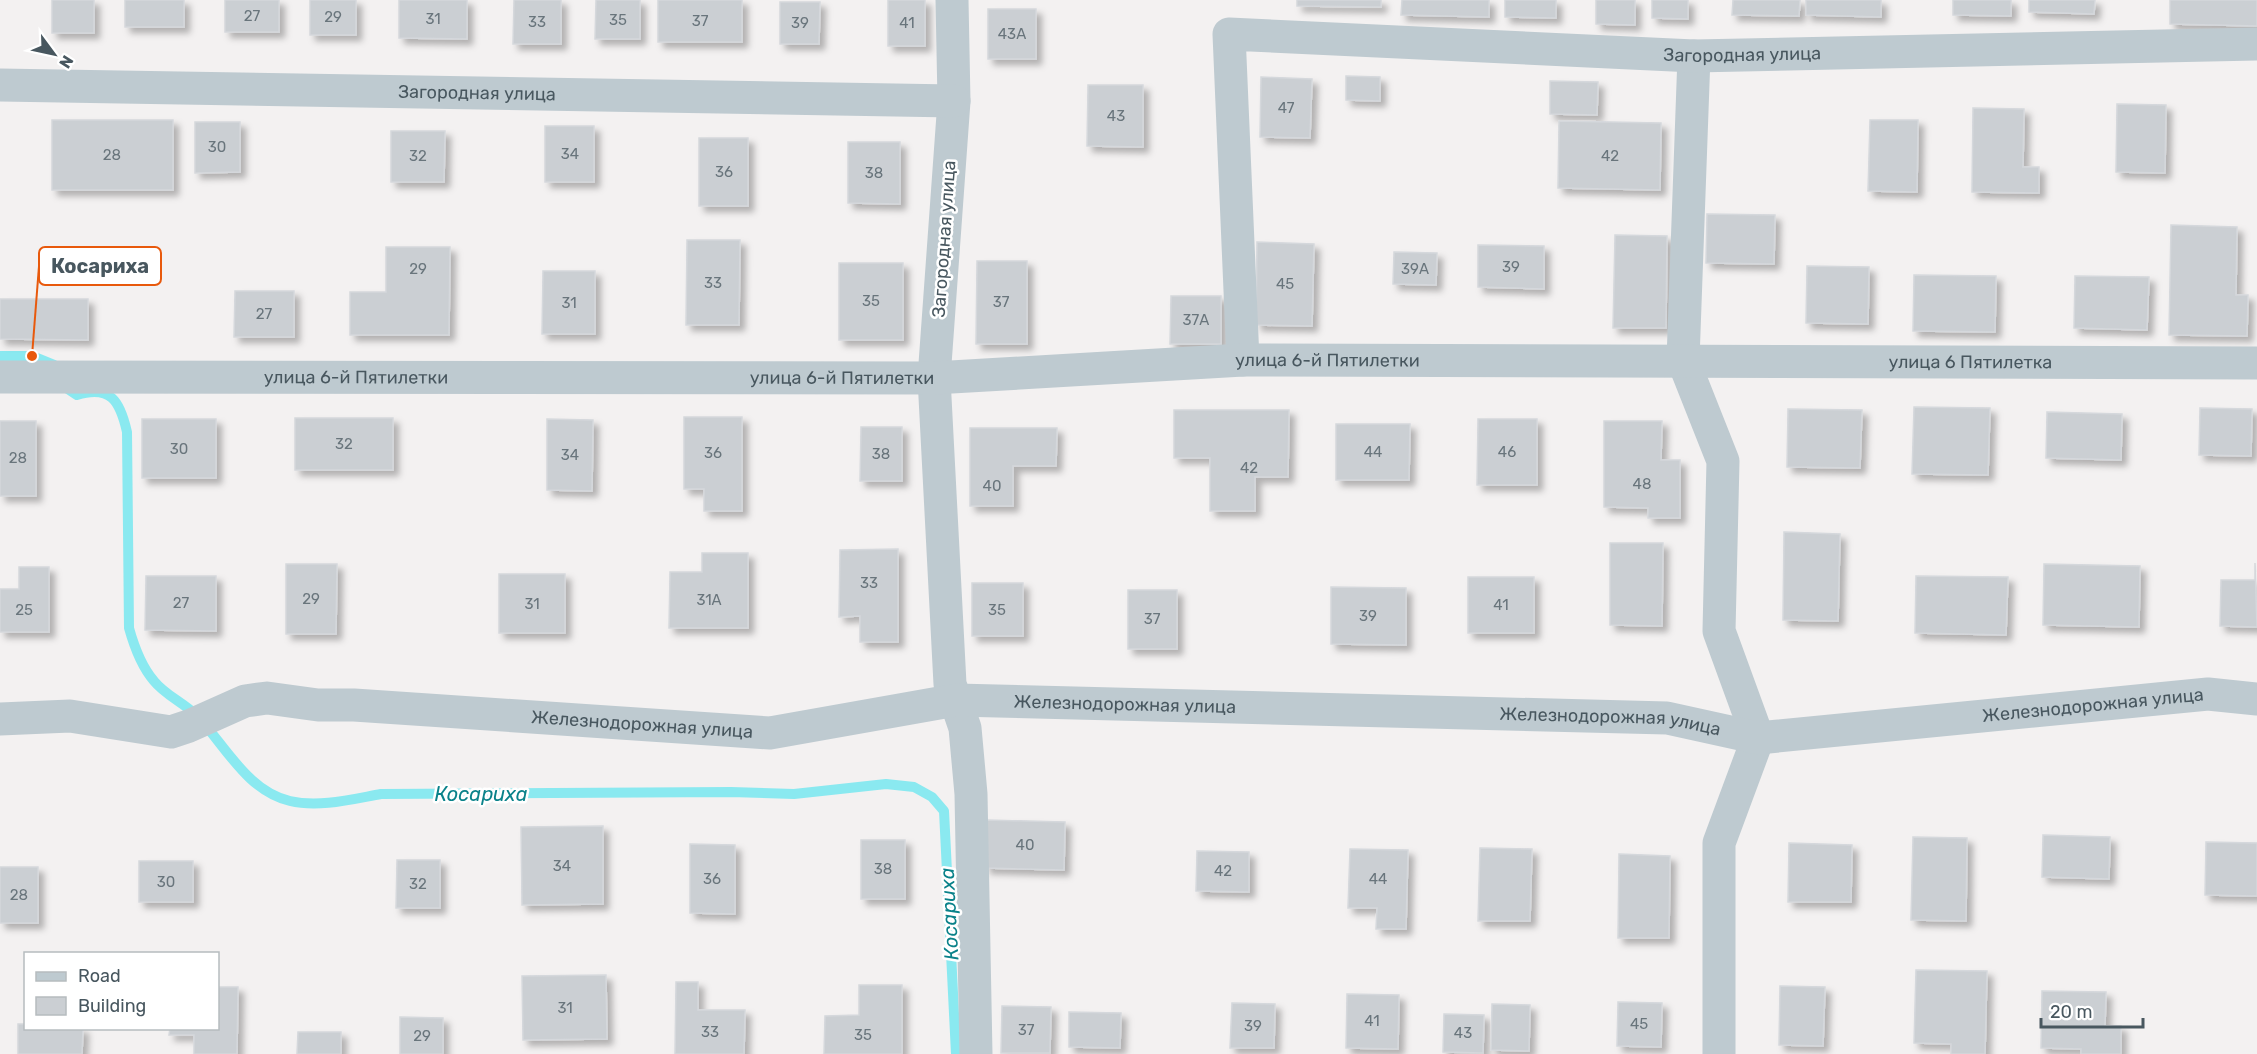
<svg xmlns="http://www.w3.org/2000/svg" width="2257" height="1054" font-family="Rubik,sans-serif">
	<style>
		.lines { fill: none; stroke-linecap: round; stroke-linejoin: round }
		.stream { stroke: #8ae9f0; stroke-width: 10 }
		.building { fill: #cbcfd3; stroke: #d5d8dc; stroke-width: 1.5; filter: url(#shadow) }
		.street { stroke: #becad0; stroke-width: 33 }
		.labels { text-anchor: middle; stroke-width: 5; stroke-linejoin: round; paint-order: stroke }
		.number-label { font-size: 15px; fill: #69757c }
		.street-label { font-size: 18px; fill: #48575f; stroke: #fff }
		.water-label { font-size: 20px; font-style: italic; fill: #0a828a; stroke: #fff }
		.leader { fill: none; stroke: #e8590c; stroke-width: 2 }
		.callout-dot { fill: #e8590c; stroke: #fff; stroke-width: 2 }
		.callout { fill: #fff; stroke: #e8590c; stroke-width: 2 }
		.callout-label { font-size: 20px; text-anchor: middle; font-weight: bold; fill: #48575f }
	</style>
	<defs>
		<filter id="shadow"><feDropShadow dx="5.5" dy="5.5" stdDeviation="3" flood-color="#0004"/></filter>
	</defs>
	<rect width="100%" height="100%" fill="#f3f1f1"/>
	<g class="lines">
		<path class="stream" d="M0,356H32L54,365
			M68,389L77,395C111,385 120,401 127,432L129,628C134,646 141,666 154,681C165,695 184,703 197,716C225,745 247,791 290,801C319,808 353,799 381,794L731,792L794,794L886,784L914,787L932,797L944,811L956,1054"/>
	</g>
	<path class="building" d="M52,0H94V33H52Z
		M125,0H184V27H125Z
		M225,0H279V32H225Z
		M310,0H356V35H310Z
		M399,0H467V39L399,38Z
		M514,0H561V44H513Z
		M596,0H640V39H595Z
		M658,0H742V42H658Z
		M888,0H925V46H888Z
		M1297,0H1381V7L1297,6Z
		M1402,0H1489V17L1401,15Z
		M1505,0H1556V18L1505,17Z
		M1596,0H1635V25L1596,24Z
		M1652,0H1688V19L1652,18Z
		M1733,0H1800L1799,16L1732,15Z
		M1806,0H1881V17L1806,15Z
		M1953,0H2011V16L1953,15Z
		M2029,0H2095L2094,14L2029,12Z
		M2170,0H2257V26L2170,24Z
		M780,2H820L819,44H780Z
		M988,9H1036V59H988Z
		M1346,76L1380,77V101L1346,100Z
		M1261,77L1312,79L1310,138L1260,137Z
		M1550,81L1598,82L1597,115L1550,114Z
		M1088,85H1143V147L1087,146Z
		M2117,104L2166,105L2165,173L2116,172Z
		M1973,108L2024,109L2023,167H2039V193L1972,192Z
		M52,120H173V190H52Z
		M1870,120H1918L1917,192L1868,191Z
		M1559,121L1661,123L1660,190L1558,188Z
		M195,122H240V172L195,173Z
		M545,126H594V182H545Z
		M391,131H445L444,182H391Z
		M699,138H748V206H699Z
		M848,142H900V204L848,203Z
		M1707,214L1775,215L1774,264L1706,263Z
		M2171,225L2237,227L2236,295H2248L2247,336L2169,335Z
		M1615,235L1667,236L1666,328H1613Z
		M687,240H740L739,325H686Z
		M1257,242L1314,244L1312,326L1256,325Z
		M1478,245L1544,246V289L1478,287Z
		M386,247H450L449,335H350V292H386Z
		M1394,252L1437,253L1436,285L1393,284Z
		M977,261H1027V344H976Z
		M839,263H903V340H839Z
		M1807,266L1869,267L1868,324L1806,323Z
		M543,271H595V334H542Z
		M1914,275L1996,276L1995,332L1913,331Z
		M2075,276L2149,277L2147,330L2074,328Z
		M235,291H294V337H234Z
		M1171,296H1221V344H1170Z
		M0,299H88V340L0,339Z
		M1914,407L1990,408L1988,475L1912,474Z
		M2200,408L2252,409L2251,456L2199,455Z
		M1788,409L1862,410L1860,468L1787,467Z
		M1174,410H1289L1288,477H1255V511H1210V458H1174Z
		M2047,412L2122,414L2121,460L2046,458Z
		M684,417H742V511H704V489H684Z
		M295,418H393V470H295Z
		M142,419H216V478H142Z
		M547,419L593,420L592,491L547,490Z
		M1478,419H1537V485H1477Z
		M0,421H36V496H0Z
		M1604,421H1662L1661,460H1680V518H1648V508L1604,507Z
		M1336,424H1410L1409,480H1336Z
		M861,427H902V481H860Z
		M970,428H1057L1056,466H1013V506H970Z
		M1784,532L1840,534L1838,621L1783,620Z
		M1610,543H1663L1662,626L1610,625Z
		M898,549V642H860V616L839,617L840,550Z
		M702,553H748V628H669L670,572H702Z
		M2255,563L2257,627L2220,626L2221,580H2255Z
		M286,564H337L336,634H286Z
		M2044,564L2140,566L2139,627L2043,625Z
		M19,567H49V632H0V589H19Z
		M499,574H565V633H499Z
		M146,576H216V631L145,630Z
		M1916,576L2008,577L2006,635L1915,633Z
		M1468,577H1534V633H1468Z
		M972,583H1023V636H972Z
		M1331,587L1406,588V645L1331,644Z
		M1128,590H1177V649H1128Z
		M986,820L1065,822L1064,870L985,868Z
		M603,826V904L522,905L521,827Z
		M2043,835L2110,837L2109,879L2042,877Z
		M1913,837L1967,838L1966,921L1911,920Z
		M861,840H905V899H861Z
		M2206,842L2257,843V896L2205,895Z
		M1789,843L1852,845L1851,902H1788Z
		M690,844L735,845V914L690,913Z
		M1480,848L1532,849L1530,921H1478Z
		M1350,849L1408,850L1406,929H1376L1377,908H1348Z
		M1197,851L1249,852V892L1196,891Z
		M1619,854L1670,856L1669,938H1618Z
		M397,860H440V908H396Z
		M139,861H193V902H139Z
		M0,867H38V923H0Z
		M1916,970L1987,971L1985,1054H1951V1044L1914,1043Z
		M606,975L607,1039L523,1040L522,976Z
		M676,982H698V1010H745L744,1054H675Z
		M859,985H902V1054H824L825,1016L859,1015Z
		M1780,986L1825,987L1823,1046L1779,1045Z
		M218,987H238L237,1054H194V1035H169L170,1028H218Z
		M2042,991L2106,992L2105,1026H2121V1054H2081V1049L2041,1048Z
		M1347,994L1399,995L1398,1049L1346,1048Z
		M1618,1002L1662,1003L1661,1047L1617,1046Z
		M1232,1003L1275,1004L1274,1048H1230Z
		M1492,1004L1530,1005L1529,1051L1491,1050Z
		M1002,1006L1051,1007L1050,1053H1001Z
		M1069,1012L1121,1013L1120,1048L1069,1047Z
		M1444,1014L1484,1015L1483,1053L1443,1052Z
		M400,1017L443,1018V1054H400Z
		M18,1024H26V1028H83L82,1054H18Z
		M298,1032H341V1054H297Z"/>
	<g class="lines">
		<g class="street">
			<path d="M952,0L954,101L934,378L950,684L965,728L971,794L976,1054"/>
			<path d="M1694,56L1683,360L1723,461L1719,631L1758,738L1719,843V1054"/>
			<path id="s1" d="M0,85L954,101"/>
			<path id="s2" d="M1243,360L1229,34L1694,56L2257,44"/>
			<path id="s3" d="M0,377L934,378L1243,360L2257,363"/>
			<path id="s4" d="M0,719L70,716L171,732L189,726L245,701L267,698L318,705H354L770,733L956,700L1667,718L1758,738L2208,694L2257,699"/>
		</g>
	</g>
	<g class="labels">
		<g class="number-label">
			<text x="252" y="21">27</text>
			<text x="333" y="22">29</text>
			<text x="433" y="24">31</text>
			<text x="618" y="25">35</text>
			<text x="700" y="26">37</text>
			<text x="537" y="27">33</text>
			<text x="800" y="28">39</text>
			<text x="907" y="28">41</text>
			<text x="1012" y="39">43А</text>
			<text x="1286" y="113">47</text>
			<text x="1116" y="121">43</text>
			<text x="217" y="152">30</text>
			<text x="570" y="159">34</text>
			<text x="112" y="160">28</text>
			<text x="418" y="161">32</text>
			<text x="1610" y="161">42</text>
			<text x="724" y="177">36</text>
			<text x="874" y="178">38</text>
			<text x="1511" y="272">39</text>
			<text x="418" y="274">29</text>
			<text x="1415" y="274">39А</text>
			<text x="713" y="288">33</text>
			<text x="1285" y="289">45</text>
			<text x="871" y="306">35</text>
			<text x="1001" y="307">37</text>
			<text x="569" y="308">31</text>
			<text x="264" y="319">27</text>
			<text x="1196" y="325">37А</text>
			<text x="344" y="449">32</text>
			<text x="179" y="454">30</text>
			<text x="1373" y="457">44</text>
			<text x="1507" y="457">46</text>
			<text x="713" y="458">36</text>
			<text x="881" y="459">38</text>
			<text x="570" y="460">34</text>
			<text x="18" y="463">28</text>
			<text x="1249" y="473">42</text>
			<text x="1642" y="489">48</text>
			<text x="992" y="491">40</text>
			<text x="869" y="588">33</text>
			<text x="311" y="604">29</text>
			<text x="709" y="605">31А</text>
			<text x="181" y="608">27</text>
			<text x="532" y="609">31</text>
			<text x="1501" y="610">41</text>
			<text x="24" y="615">25</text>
			<text x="997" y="615">35</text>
			<text x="1368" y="621">39</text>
			<text x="1152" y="624">37</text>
			<text x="1025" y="850">40</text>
			<text x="562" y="871">34</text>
			<text x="883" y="874">38</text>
			<text x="1223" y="876">42</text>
			<text x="712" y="884">36</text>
			<text x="1378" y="884">44</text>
			<text x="166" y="887">30</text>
			<text x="418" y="889">32</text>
			<text x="19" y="900">28</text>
			<text x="565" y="1013">31</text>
			<text x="1372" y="1026">41</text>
			<text x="1639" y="1029">45</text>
			<text x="1253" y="1031">39</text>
			<text x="1026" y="1035">37</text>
			<text x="710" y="1037">33</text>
			<text x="1463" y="1038">43</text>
			<text x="863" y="1040">35</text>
			<text x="422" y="1041">29</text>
		</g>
		<g class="street-label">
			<text dy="6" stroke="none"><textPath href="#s2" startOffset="840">Загородная улица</textPath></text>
			<text dy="6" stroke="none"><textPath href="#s1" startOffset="477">Загородная улица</textPath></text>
			<text transform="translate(944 239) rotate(-86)" y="6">Загородная улица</text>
			<text dy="6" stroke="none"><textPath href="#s3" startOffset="1328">улица 6-й Пятилетки</textPath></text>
			<text dy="6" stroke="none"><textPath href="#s3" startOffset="1971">улица 6 Пятилетка</textPath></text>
			<text dy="6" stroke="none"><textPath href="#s3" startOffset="356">улица 6-й Пятилетки</textPath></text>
			<text dy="6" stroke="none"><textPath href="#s3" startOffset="842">улица 6-й Пятилетки</textPath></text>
			<text dy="6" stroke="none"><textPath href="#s4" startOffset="1137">Железнодорожная улица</textPath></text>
			<text dy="6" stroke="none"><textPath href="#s4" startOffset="2109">Железнодорожная улица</textPath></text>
			<text dy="6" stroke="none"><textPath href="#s4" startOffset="1623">Железнодорожная улица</textPath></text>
			<text dy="6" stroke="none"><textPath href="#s4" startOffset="651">Железнодорожная улица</textPath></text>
		</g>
		<g class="water-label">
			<text x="481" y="801">Косариха</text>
			<text transform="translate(949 914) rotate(-93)" y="7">Косариха</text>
		</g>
	</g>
	<path class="leader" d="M32 356L39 266"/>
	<circle class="callout-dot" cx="32" cy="356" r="6"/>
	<rect class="callout" x="39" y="247" width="122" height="38" rx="6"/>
	<g class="callout-label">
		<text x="100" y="273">Косариха</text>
	</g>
	<rect x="24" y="952" width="195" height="78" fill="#ffffff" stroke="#b6bcbf" stroke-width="1.5"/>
	<rect x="36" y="972" width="30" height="9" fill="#becad0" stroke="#b6bcbf" stroke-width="1.5"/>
	<text x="78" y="982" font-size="18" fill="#48575f">Road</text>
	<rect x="36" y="997" width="30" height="18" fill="#cbcfd3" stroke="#b6bcbf" stroke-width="1.5"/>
	<text x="78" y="1012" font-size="18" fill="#48575f">Building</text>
	<g transform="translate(54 54) rotate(123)" stroke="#ffffff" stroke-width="4.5" paint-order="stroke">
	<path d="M0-4.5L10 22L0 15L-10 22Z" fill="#48575f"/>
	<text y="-9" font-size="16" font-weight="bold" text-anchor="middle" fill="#48575f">N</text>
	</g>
	<path d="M2041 1018v9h102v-9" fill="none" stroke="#48575f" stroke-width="3"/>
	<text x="2050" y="1018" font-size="18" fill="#48575f" stroke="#ffffff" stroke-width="4.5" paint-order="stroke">20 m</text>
</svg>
